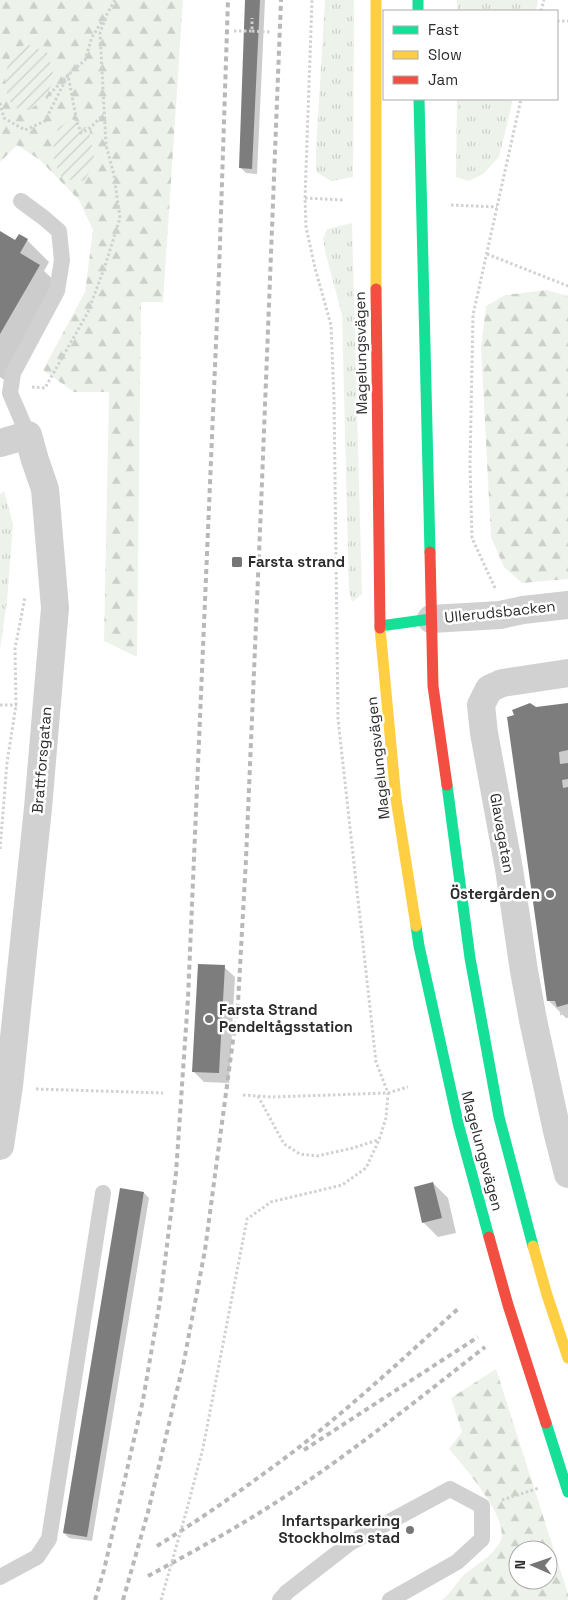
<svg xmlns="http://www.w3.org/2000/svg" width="568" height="1600" font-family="'Space Grotesk',sans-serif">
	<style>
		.grass { fill: url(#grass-tufts) }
		.forest { fill: url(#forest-firs); fill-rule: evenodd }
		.garden { fill: url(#garden-furrows) }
		.shadow { fill: #0003 }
		.building { fill: #7d7d7d }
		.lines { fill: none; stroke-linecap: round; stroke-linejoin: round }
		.path { stroke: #d1d1d1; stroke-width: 3; stroke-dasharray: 2.5 2.5; stroke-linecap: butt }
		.lane { stroke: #d1d1d1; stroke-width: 16 }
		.street { stroke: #d1d1d1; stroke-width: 28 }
		.fast { stroke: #16e098; stroke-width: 11 }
		.slow { stroke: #ffcf43; stroke-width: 11 }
		.jam { stroke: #f24e42; stroke-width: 11 }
		.rail { stroke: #b8b8b8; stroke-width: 4; stroke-dasharray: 5 4; stroke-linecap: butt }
		.path-bridge { stroke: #d1d1d1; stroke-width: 3; stroke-dasharray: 2.5 2.5; stroke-linecap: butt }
		.poi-dot { fill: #767676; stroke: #fff; stroke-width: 2 }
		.labels { text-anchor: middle; stroke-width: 5; stroke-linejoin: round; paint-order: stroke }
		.street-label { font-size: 15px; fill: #2c2c2c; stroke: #fff }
		.poi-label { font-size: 15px; font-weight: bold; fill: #2c2c2c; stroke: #fff; text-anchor: start }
	</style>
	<defs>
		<pattern id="grass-tufts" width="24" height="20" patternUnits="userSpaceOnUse" patternTransform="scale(1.25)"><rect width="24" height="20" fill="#edf3ea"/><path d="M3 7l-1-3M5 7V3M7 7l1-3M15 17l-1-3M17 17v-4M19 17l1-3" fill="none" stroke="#cbd0c9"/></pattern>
		<pattern id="forest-firs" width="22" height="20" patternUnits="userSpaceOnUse" patternTransform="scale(1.25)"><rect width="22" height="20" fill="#edf3ea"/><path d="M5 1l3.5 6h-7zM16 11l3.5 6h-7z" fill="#cbd0c9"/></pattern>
		<pattern id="garden-furrows" width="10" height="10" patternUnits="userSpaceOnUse" patternTransform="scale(1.25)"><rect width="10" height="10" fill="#edf3ea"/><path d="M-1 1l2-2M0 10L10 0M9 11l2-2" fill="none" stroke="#cbd0c9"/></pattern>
	</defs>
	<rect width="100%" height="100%" fill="#fff"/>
	<path class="grass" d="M325,0H354L353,177L331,181L316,172V150Z
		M457,0H538L536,11H457Z
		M457,99H513L499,157L483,174L469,181L456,177Z
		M352,223L362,594L352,602L349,591L342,315L326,255L323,239L327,229Z
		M4,491L13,524L7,601L0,650V494Z"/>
	<path class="forest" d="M0,0H183L163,302H141L137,657L104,641L109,392H74L43,370L85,292L93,230L79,200L40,160L17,145L0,162ZM72,120L89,129L95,162Z
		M547,290L568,296V579L522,583L504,567L491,537L481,347L486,306L505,295Z
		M496,1369L568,1594V1600H442C451,1593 456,1582 465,1574C477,1564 491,1557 499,1544C514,1522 463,1466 449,1449L462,1432L451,1398ZM518,1550H548V1580H518Z"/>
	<path class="garden" d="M26,44L47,52L54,77L46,98L29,110L14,108C1,86 4,75 12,52Z
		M72,119L89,129L95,162L84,181L63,179C51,157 51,153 58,128Z"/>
	<path class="shadow" d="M246,0H265L257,174L246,173L241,168Z
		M0,233L15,242L27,240L49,262L44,271L62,288L7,382L0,377Z
		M568,704V1018H566L548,1000L536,709Z
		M224,967L235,977L229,1083L204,1082L193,1071Z
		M433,1183L448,1198L456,1233L438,1237L423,1222Z
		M144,1193L149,1198L92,1541L69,1538L64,1533Z"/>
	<path class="building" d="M245,0H260L252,169L239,168Z
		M0,231L15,240L19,234L28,239L20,253L40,265L0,334Z
		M530,703L536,707L568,703V750L559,752L560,764L568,763V779L562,780L563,788L568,787V1004L557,1007L555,1001H547L507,717L514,715L512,710Z
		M198,964L225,965L219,1073L192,1072Z
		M433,1182L442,1218L422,1223L414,1187Z
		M120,1188L144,1192L87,1537L63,1533Z"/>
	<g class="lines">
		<path class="path" d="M541,11L544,0
			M557,21H568
			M234,31H252V18
			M252,31L271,32
			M46,98L68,75L77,122L81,133L89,129L103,115
			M0,103L4,118L25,130L45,121L68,75L85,60L92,37L104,18
			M305,198L344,200
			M451,205L497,207
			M487,254L568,286
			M32,387L45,388L88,312L105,266L120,218L114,175L106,145L100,33L107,14L115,0
			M495,588L472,538L470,465L473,315L521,99
			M0,705H17
			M0,849L7,763L16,705L15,649L25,597
			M560,1014L568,1012
			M36,1089L163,1093
			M243,1095L271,1097L388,1093L408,1087
			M258,1096L284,1144L300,1154L317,1156L353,1148L378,1140
			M502,1500L539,1488
			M187,1509L203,1448L247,1219L271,1202L342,1185L366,1168L379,1140L386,1118L388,1093L376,1062L338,719L334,398L331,325L315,268L306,227L305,198L312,0"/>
		<path class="lane" d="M21,201L44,218L59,231L62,260L57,291L13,373L10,393L28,435
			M0,1577L37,1557L49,1539L103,1193
			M280,1600L287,1592L350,1543L450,1489L482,1506V1539L457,1562L390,1600"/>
		<path class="street" d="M0,443L28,435L35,460L45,489L55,608L38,808L9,1086L0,1146
			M431,619L500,615L523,610L568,605
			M568,673L502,683L489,689L481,705L484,733L509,869L524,971L533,1020L557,1131L568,1174"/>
		<path class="fast" d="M418,0V11
			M419,99L430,552
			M380,626L431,619
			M447,785L470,958L499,1117L533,1246
			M416,926L419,946L459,1127L489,1237
			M546,1423L568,1492"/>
		<path class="slow" d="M376,0V289
			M380,628L396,799L416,926
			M533,1246L547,1295L568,1358"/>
		<path class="jam" d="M376,289L380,628
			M430,552L433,686L447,785
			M489,1237L508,1305L546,1423"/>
		<path class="rail" d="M304,1450L478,1337
			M157,1546C204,1517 249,1485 293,1452C351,1407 405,1357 460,1307
			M148,1576C200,1548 253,1519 302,1485C365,1442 425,1394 485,1347
			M95,1600L104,1570L143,1400L160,1301L176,1173L188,998L219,273L228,0
			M123,1600L148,1512L184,1361L205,1250L238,1003L246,859L261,507L281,0"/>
		<path class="path-bridge" d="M161,1600L187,1509"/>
	</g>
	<g class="poi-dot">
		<rect x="231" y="556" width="12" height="12" rx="2.5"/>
		<circle cx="550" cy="894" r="5"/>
		<circle cx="209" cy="1019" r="5"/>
		<circle cx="410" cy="1530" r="5"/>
	</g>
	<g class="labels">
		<g class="street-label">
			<text transform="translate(361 353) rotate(-91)" y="5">Magelungsvägen</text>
			<text transform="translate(500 612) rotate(-6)" y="5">Ullerudsbacken</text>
			<text transform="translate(378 758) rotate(-96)" y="5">Magelungsvägen</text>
			<text transform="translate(42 760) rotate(-85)" y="5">Brattforsgatan</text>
			<text transform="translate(502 833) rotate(80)" y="5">Glavagatan</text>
			<text transform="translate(482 1151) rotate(75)" y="5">Magelungsvägen</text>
		</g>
		<g class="poi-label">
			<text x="248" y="567">Farsta strand</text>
			<text x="540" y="899" text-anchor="end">Östergården</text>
			<text x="219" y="1015">Farsta Strand<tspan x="219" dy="17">Pendeltågsstation</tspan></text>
			<text x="400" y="1526" text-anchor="end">Infartsparkering<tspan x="400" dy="17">Stockholms stad</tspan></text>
		</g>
	</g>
	<rect x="383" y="10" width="175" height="90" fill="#ffffff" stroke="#ababab"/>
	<rect x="393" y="26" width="25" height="8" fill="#16e098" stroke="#ababab"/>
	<text x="428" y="35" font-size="15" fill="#2c2c2c">Fast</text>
	<rect x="393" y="51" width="25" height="8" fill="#ffcf43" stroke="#ababab"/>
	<text x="428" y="60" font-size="15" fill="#2c2c2c">Slow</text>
	<rect x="393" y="76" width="25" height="8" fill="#f24e42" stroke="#ababab"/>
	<text x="428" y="85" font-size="15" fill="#2c2c2c">Jam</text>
	<g transform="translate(533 1565) rotate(272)"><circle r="24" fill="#ffffff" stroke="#ababab"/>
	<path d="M0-4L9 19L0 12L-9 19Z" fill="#767676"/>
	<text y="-8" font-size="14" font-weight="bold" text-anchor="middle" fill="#2c2c2c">N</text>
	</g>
</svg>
